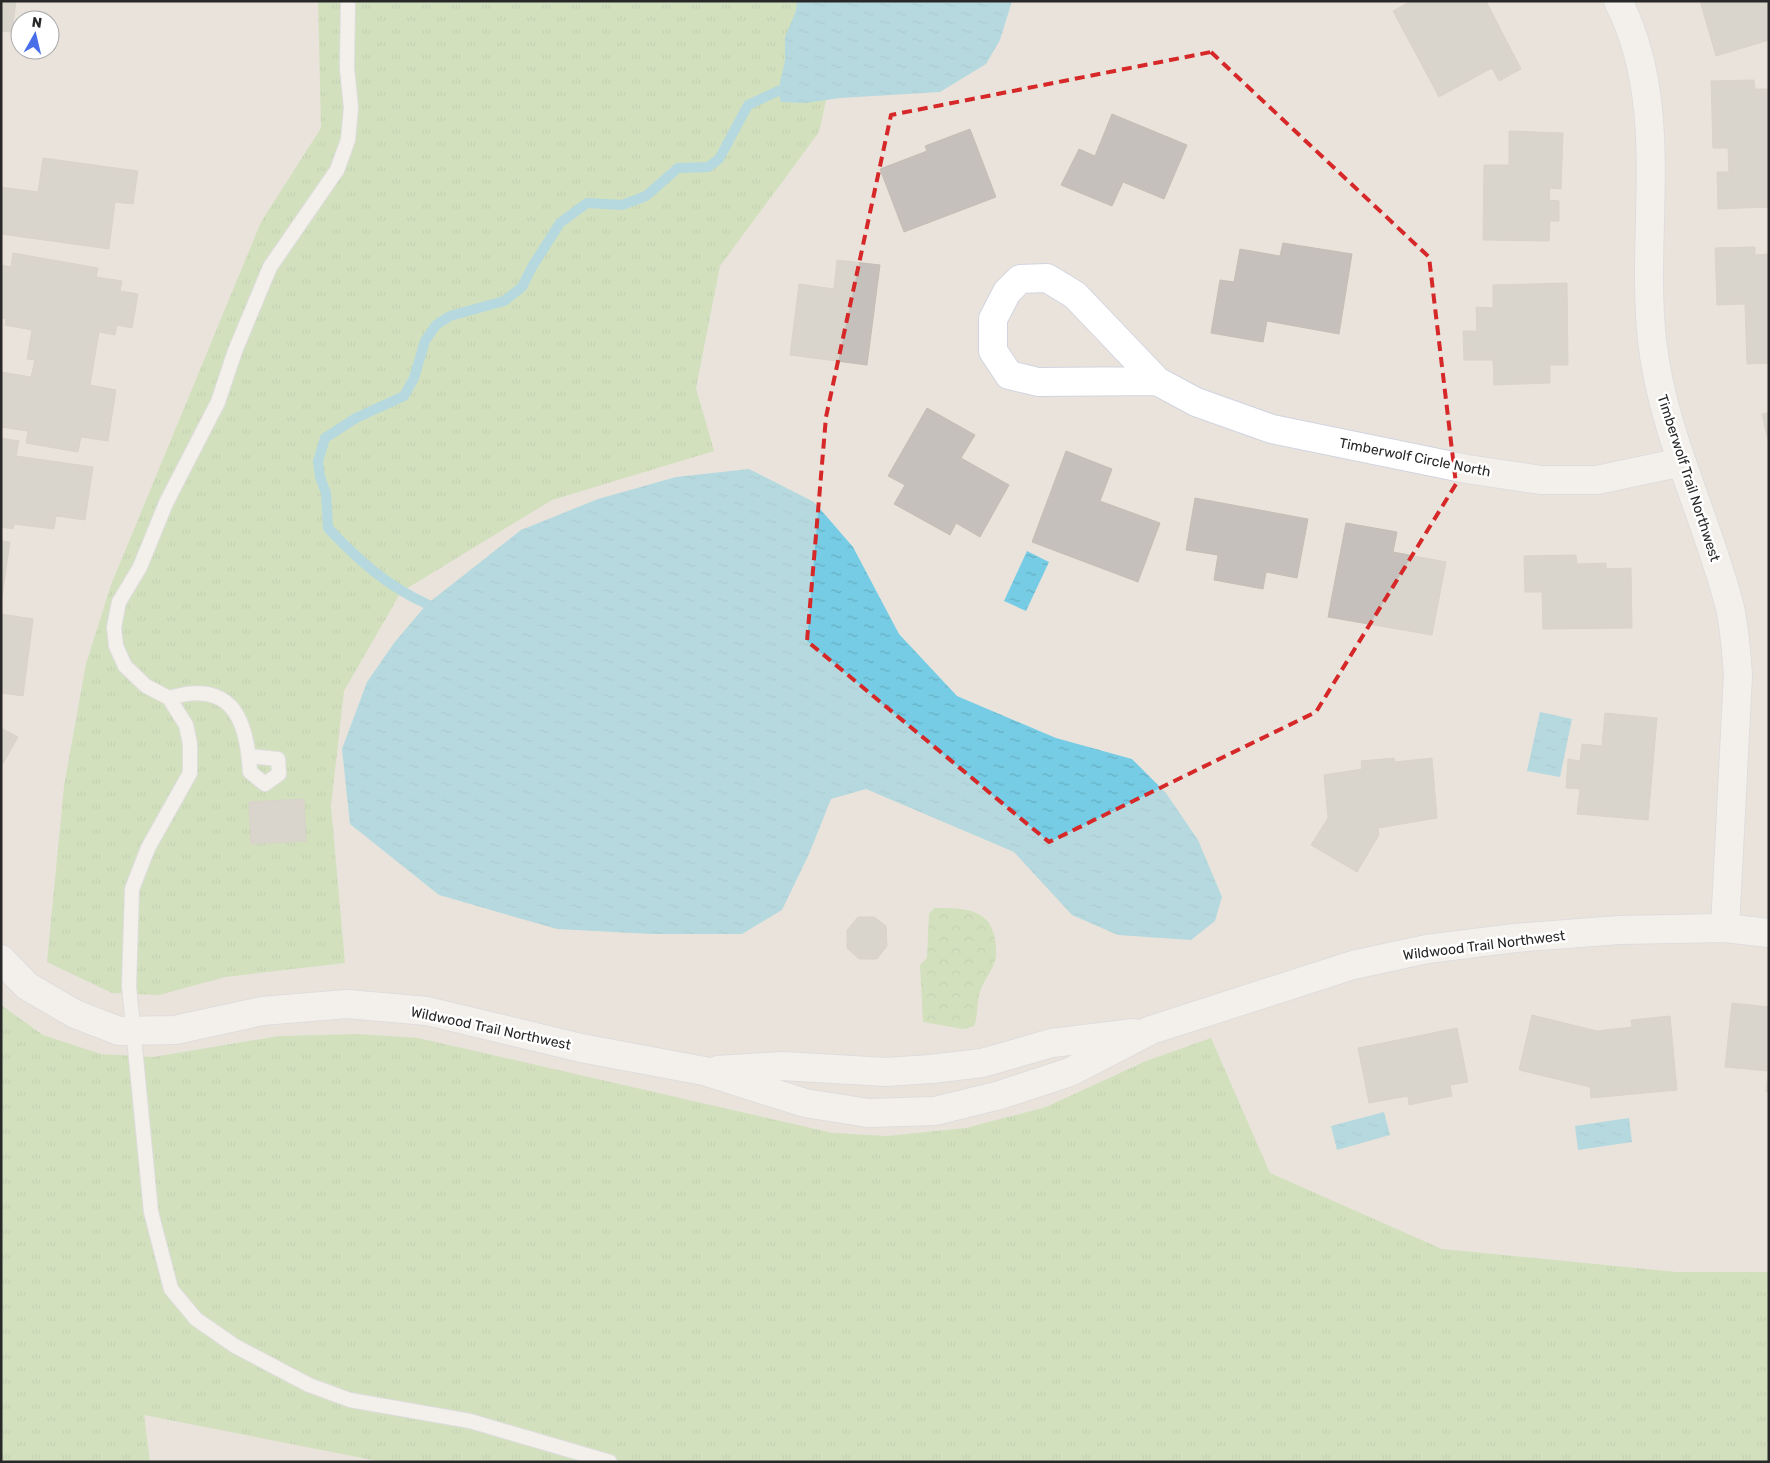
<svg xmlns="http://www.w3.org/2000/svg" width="1770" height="1463" font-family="Rubik,sans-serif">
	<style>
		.grass { fill: url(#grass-tufts) }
		.park { fill: url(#park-crowns) }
		.water { fill: url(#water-ripples) }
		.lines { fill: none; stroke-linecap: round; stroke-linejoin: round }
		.stream { stroke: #76cce4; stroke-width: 10 }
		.building { fill: #c5c0bb; stroke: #c5beb5 }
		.lane-casing { stroke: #d1d4e0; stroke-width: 16 }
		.street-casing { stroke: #d1d4e0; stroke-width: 30 }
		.lane { stroke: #fff; stroke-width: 14 }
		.street { stroke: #fff; stroke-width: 28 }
		.marked { fill: none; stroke: #d62828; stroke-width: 4; stroke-dasharray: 10 6; stroke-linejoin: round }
		.labels { text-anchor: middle; stroke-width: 5; stroke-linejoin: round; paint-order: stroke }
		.street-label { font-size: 14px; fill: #282828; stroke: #fff }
	</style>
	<defs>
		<pattern id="grass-tufts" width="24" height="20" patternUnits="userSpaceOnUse" patternTransform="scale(1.25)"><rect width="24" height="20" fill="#b5dc9c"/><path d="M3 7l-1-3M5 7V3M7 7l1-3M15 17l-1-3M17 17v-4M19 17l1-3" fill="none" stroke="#9cbd86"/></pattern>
		<pattern id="park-crowns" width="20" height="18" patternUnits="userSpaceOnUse" patternTransform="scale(1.25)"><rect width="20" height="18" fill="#b5dc9c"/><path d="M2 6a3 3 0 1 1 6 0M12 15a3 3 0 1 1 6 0" fill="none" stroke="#9cbd86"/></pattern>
		<pattern id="water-ripples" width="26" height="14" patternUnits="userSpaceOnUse" patternTransform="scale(1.25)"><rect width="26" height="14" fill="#76cce4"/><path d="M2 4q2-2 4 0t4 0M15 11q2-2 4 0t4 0" fill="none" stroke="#66afc4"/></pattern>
	</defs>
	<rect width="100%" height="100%" fill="#eae3db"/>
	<path class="grass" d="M318,1H848L819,132L720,266L696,388L714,451L552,500L401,592L344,691L331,806L345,963L225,977L159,995L112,993L47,962L64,786L86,664L111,585L261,222L321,128Z
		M1,1005L43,1035L101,1054L153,1057L279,1036L358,1034L418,1038L833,1133L887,1136L966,1128L1046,1107L1146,1061L1211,1038L1270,1173L1442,1249L1677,1272H1769V1462H383L144,1415L150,1462H1Z"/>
	<path class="park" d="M934,908C958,908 988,907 994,935C996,943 997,953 995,961C992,971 985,979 981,989C976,1000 979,1014 974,1026L963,1029L923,1022L920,965L927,958L929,914Z"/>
	<path class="water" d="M797,1H1012L1000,40L986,64L940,92L840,98L805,103L781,102L778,91L785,61V37L796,11Z
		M749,469L814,502L853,547L899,634L957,696L1056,738L1132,759L1166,793L1198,840L1222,897L1215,921L1191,940L1118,935L1072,915L1014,852L866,789L831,799L809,854L782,910L742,934H652L557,929L439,895L350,824L342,749L367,682L394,643L427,604L521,530L598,499L676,477Z
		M1027,551L1049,562L1026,611L1004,601Z
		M1540,712L1572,719L1560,777L1527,771Z
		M1384,1112L1390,1135L1337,1150L1331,1126Z
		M1629,1118L1632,1142L1578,1150L1575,1126Z"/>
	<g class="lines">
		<path class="stream" d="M427,604C388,587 357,559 328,528L326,493L320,477L318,461L325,438L356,418L404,396L414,378L425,341L436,325L450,316L504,301L522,287L532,267L560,223L587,203L622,205L646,196L678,168L708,167L719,159L748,105L778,91"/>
	</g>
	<path class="building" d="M1,1H16L12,32L1,31Z
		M1411,1H1486L1521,69L1499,81L1492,68L1439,97L1393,11Z
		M1700,1H1769V40L1716,56Z
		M1754,80L1755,89H1769V207L1718,209L1717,172H1729L1728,148H1713L1711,81Z
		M1112,114L1187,145L1164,199L1123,182L1112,206L1061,185L1079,149L1095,156Z
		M970,129L996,197L904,232L880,169L927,151L925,146Z
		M1509,131L1563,133L1561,189L1550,188L1549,200L1559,201V221H1550L1549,241L1483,240L1484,165H1509Z
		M43,158L138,171L133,204L115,202L109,249L1,234V187L38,192Z
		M1283,243L1352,254L1339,334L1267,321L1263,342L1211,333L1220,280L1234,282L1240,249L1280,256Z
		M1755,247V255L1769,254V363L1747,364L1745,304L1717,305L1715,248Z
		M13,253L98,268L96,277L122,281L120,291L138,294L132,328L117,325L115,335L99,332L90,385L116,390L108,441L81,437L78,452L26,443L28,431L1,427V372L31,377L35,360L27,359L32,330L5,325L6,319L1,318V265L11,267Z
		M837,260L880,265L867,365L790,355L799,284L834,289Z
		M1567,283L1568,365H1550V383L1494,385L1493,360H1464L1463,331H1477L1476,307L1493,308V285Z
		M927,408L975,435L961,458L1009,485L980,537L956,523L950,535L894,504L905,485L888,476Z
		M1769,413V445L1762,414Z
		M1,438L19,441L16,456L93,467L85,520L56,516L54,529L14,524L13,529L1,527Z
		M1066,451L1112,469L1100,501L1160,523L1138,582L1032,542Z
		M1195,498L1308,519L1297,578L1266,572L1263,589L1214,580L1218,555L1186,550Z
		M1346,523L1397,532L1393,552L1446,562L1432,635L1328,617Z
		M1,541L10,542L1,603Z
		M1576,555L1577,564L1606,563V569L1631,568L1632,628L1543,629L1542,592H1525L1524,556Z
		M1,614L33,619L23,696L1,693Z
		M1605,713L1657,718L1648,820L1577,814L1580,789L1566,788L1568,759L1580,761L1582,744L1602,746Z
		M1,728L18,737L1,767Z
		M1394,758L1395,762L1432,758L1437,818L1378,828L1379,835L1357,872L1311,845L1328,818L1324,775L1362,769L1361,761Z
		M304,799L306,841L251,844L249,802Z
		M858,917H874L886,926L887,946L877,959H859L847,948V930Z
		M1732,1003L1769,1007V1092H1766L1768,1071L1725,1067Z
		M1532,1015L1597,1031L1632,1027L1631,1020L1670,1016L1677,1090L1591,1098L1590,1087L1519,1070Z
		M1457,1028L1468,1082L1450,1085L1452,1096L1409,1105L1408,1096L1369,1103L1358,1048Z"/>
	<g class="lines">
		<defs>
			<path id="lane" d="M169,698L146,686L125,666L116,646L114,627L119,602L140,567L166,503L218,402L235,351L270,267L337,170L348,140L351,108L347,68L348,1
				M249,756L278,759L279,774L265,784L250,772C247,718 231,679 169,698L186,725L190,744V773L148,848L132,889L129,986L151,1212L171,1289L196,1319L235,1346L309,1385L350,1400L470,1421L610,1462"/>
			<path id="street" d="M1618,1C1672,106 1640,227 1652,340C1662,432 1706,515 1729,604C1735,627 1736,652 1738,675L1725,928
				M1157,381L1038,382L1009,375L993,351V319L1007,292L1020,279L1047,278L1075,295L1157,381L1196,402L1272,429L1467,469L1541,480H1597L1682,462
				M1,959L27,986L75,1014L119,1031L175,1030L262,1011L347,1004L427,1011L581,1048L704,1071L805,1103L868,1113L935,1111L1000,1095L1070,1072L1151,1030L1353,965L1427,949L1515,938L1619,930L1725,928L1769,933
				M718,1070L782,1066L886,1072L931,1069L982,1063L1052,1043L1134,1033"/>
		</defs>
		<use href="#lane" class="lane-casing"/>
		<use href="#street" class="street-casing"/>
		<use href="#lane" class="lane"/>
		<use href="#street" class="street"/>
	</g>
	<path d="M0 0H1770V1463H0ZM1211,52L1429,257L1456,484L1316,712L1049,842L807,641L826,417L891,115Z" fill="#eae3db" fill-opacity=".55" fill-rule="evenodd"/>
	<path class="marked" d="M1211,52L1429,257L1456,484L1316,712L1049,842L807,641L826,417L891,115Z"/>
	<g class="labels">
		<g class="street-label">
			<text transform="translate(1415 457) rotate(11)" y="5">Timberwolf Circle North</text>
			<text transform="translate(1689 478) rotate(72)" y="5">Timberwolf Trail Northwest</text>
			<text transform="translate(1484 945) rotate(-7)" y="5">Wildwood Trail Northwest</text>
			<text transform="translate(491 1028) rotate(12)" y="5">Wildwood Trail Northwest</text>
		</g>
	</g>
	<rect width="1770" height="1463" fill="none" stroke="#282828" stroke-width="5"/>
	<g transform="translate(35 35) rotate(8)"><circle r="24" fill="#ffffff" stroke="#a9a9a9"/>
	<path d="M0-4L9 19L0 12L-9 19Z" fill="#486eea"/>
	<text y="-8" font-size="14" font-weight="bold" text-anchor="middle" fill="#282828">N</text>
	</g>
</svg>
